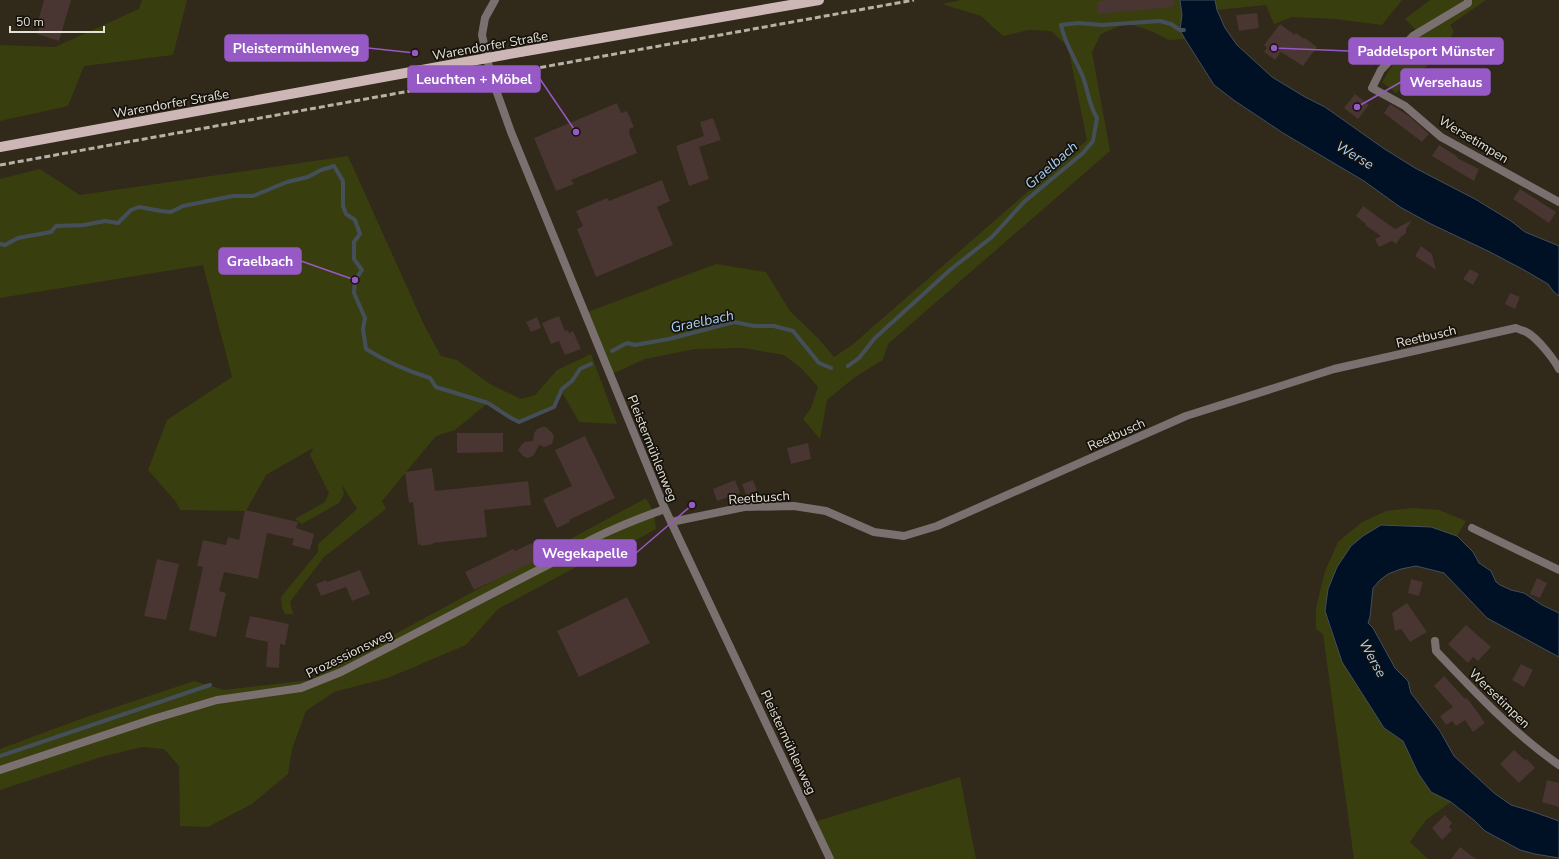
<svg xmlns="http://www.w3.org/2000/svg" width="1559" height="859" font-family="'Nunito Sans',sans-serif">
	<style>
		.green { fill: #393e0f }
		.water { fill: #001025; stroke: #454f5a }
		.lines { fill: none; stroke-linecap: round; stroke-linejoin: round }
		.stream { stroke: #454f5a; stroke-width: 4 }
		.building { fill: #493531 }
		.minor { stroke: #7b7070; stroke-width: 8 }
		.primary { stroke: #cdb7b6; stroke-width: 10 }
		.rail { stroke: #b8b2a6; stroke-width: 3; stroke-dasharray: 6 3; stroke-linecap: butt }
		.labels { text-anchor: middle; stroke-width: 3.5; stroke-linejoin: round; paint-order: stroke }
		.street-label { font-size: 13px; fill: #e6e1d7; stroke: #15120b }
		.water-label { font-size: 14px; font-style: italic; fill: #aad1fa; stroke: #15120b }
		.leader { fill: none; stroke: #9659c5; stroke-width: 1.5 }
		.callout-dot { fill: #9659c5; stroke: #15120b; stroke-width: 1.5 }
		.callout { fill: #9659c5; stroke: #9659c5; stroke-width: 1.5 }
		.callout-label { font-size: 14px; text-anchor: middle; font-weight: bold; fill: #fff }
	</style>
	<rect width="100%" height="100%" fill="#312919"/>
	<path class="green" d="M142,0H187L173,55L84,66L68,106L0,121V45L55,47L139,9Z
		M961,0H1180L1182,15L1180,30L1185,39L1169,40L1151,31L1127,23L1101,34L1092,52L1110,151L888,344L883,360L855,377L827,400L820,439L803,419L811,408L818,387L802,369L784,355L744,348L695,349L645,359L610,375L585,313L716,264L766,272L790,311L819,339L834,357L852,345L1087,140L1068,47L1051,31L1028,30L1003,36L981,16L942,4Z
		M1215,0H1402L1382,25L1335,19L1292,17L1274,24L1266,5L1217,10Z
		M1430,0H1486L1450,25L1454,32C1439,57 1418,75 1396,93L1382,82L1415,29L1405,19Z
		M348,156L425,327L441,356L457,360L490,384L521,399L535,395L557,370L591,354L617,424L579,422L562,392L554,407L519,422L511,418L488,403L455,430L436,436L382,501L386,509L324,557L290,602L293,614H285L282,608L281,597L318,552V544L357,509L342,485L344,494L339,503L302,524L295,519L325,502L329,493L310,455L313,448L266,475L246,511L180,510L176,502L148,470L167,420L232,377L203,265L0,298V179L40,169L80,195Z
		M646,498L654,513L656,529L638,539L593,558L498,609L466,645L388,678L334,692L306,711L292,749L288,774L252,804L208,827L180,826L179,766L164,749L142,747L101,757L0,790V749L86,717L194,681L224,690L310,680Z
		M1413,508L1439,510L1466,521L1457,536L1431,527L1381,525L1363,536L1351,546L1328,589L1325,611L1330,629L1384,728L1403,741L1418,773L1431,792L1451,802L1426,820L1410,842L1428,859H1354L1323,634L1316,629V608L1325,571L1338,542L1362,522L1386,511Z
		M960,777L976,859H830L814,822Z"/>
	<path class="water" d="M1180,0H1215L1217,10L1225,28L1237,45L1272,77L1305,97L1325,107L1383,148L1415,168L1475,199L1511,221L1525,232L1559,246V296L1553,291L1548,284L1524,270L1490,252L1431,224L1400,207L1364,181L1283,133L1235,101L1214,85L1185,39L1180,30L1182,15Z
		M1381,525L1431,527L1457,536L1473,552L1479,563L1491,571L1496,582L1500,585L1511,590L1524,593L1542,605L1559,613V657L1487,618L1444,573L1416,566L1401,569L1388,574L1380,580L1373,588L1370,617L1368,623L1373,628L1395,668L1408,681L1411,693L1440,731L1454,756L1494,793L1511,805L1531,811L1559,821V858L1535,854L1520,850L1485,831L1475,821L1451,802L1431,792L1418,773L1403,741L1384,728L1342,662L1325,611L1328,589L1337,567L1351,546L1363,536Z"/>
	<g class="lines">
		<path class="stream" d="M0,244L5,245L18,238L51,232L56,226L84,225L105,221L118,223L131,210L139,207L161,211L171,212L183,206L233,196H253L287,182L308,177L321,170L334,166L343,181V206L346,214L355,220L360,234L354,242V259L362,270L355,280L354,293L365,318L363,329L366,349C387,362 407,371 430,378L436,387L488,403L511,418L519,422L554,407L562,389L572,381L580,369L591,364
			M612,351L627,343L635,345L669,339L734,322L754,326H774L793,331L819,363L831,368
			M848,366L859,358L875,338L950,270L992,237L1024,202L1083,153L1093,141L1097,118C1089,105 1088,91 1083,77C1076,60 1065,44 1061,25L1078,23L1102,25L1160,21L1171,24L1180,30H1184
			M0,756L210,685"/>
	</g>
	<path class="building" d="M44,0H71L59,41L37,34L41,22L38,21Z
		M1107,0H1173V7L1098,14L1097,2Z
		M1257,13L1259,28L1239,31L1236,15Z
		M1280,24L1295,35L1296,33L1304,39L1305,38L1317,47L1303,66L1281,52L1275,60L1264,52L1267,48L1264,45Z
		M1355,94L1369,105L1358,119L1344,108Z
		M617,103L621,113L627,111L634,127L629,129L630,131L629,132L637,153L571,180L574,184L556,191L534,138Z
		M1390,104L1409,116L1429,134L1422,142L1384,113Z
		M713,118L721,140L699,147L709,179L689,186L676,146L704,136L700,122Z
		M1439,145L1458,157L1457,158L1479,169L1474,181L1432,156Z
		M662,180L670,201L657,207L673,245L596,277L577,229L583,226L576,211L607,198L609,201Z
		M1520,189L1556,212L1549,223L1513,199Z
		M1363,206L1395,229L1412,220L1406,229V233L1401,237L1396,244L1392,241L1379,247L1375,239L1381,236L1365,225L1366,224L1356,216Z
		M1421,246L1432,254L1436,270L1415,256Z
		M1470,269L1479,274L1473,285L1463,279Z
		M1510,293L1520,297L1515,309L1505,304Z
		M559,316L565,331L568,330L569,333L573,331L581,349L565,355L559,341L551,344L542,323Z
		M537,317L541,328L531,332L526,322Z
		M542,427H546L552,433L554,436L552,444L544,447L539,445L534,455L531,457L527,458L523,456L518,450L522,444L525,442L533,441L534,433L537,429Z
		M457,433H503V452L457,453Z
		M585,436L615,498L569,520L570,522L557,528L543,499L572,486L555,450Z
		M808,443L811,459L791,464L787,448Z
		M432,468L435,491L528,481L531,505L484,510L487,537L433,543V544L421,546V544L418,545L413,502L409,503L405,472Z
		M735,480L740,493L717,501L713,489Z
		M753,480L757,491L746,495L742,484Z
		M245,510L298,522L296,528L314,534L310,550L292,545L294,539L267,533L258,579L224,572L219,591L226,593L216,637L189,630L203,567L197,566L203,540L226,545L228,537L239,540Z
		M532,543L539,559L474,590L465,572L513,549L515,551Z
		M157,559L179,564L166,620L144,616Z
		M360,570L370,594L352,601L346,587L321,596L316,584L326,580L327,582Z
		M1537,578L1547,583L1540,598L1530,594Z
		M1411,579L1423,582L1419,596L1408,593Z
		M627,597L650,643L579,677L557,631Z
		M1407,603L1427,632L1410,642L1401,629L1395,631L1392,613Z
		M250,616L289,624L285,645L280,644L279,668L266,667L268,642L245,637Z
		M1466,625L1491,647L1478,661L1473,657L1468,663L1448,644Z
		M1521,664L1533,670L1524,687L1512,680Z
		M1444,676L1465,699L1466,697L1482,718H1481L1485,723L1473,732L1465,720L1456,726L1452,721L1446,725L1440,716L1453,707L1434,686Z
		M1514,750L1525,760L1527,759L1535,768L1519,783L1500,764Z
		M1547,780L1559,783V807L1542,802Z
		M1445,815L1452,823L1449,827L1452,830L1442,840L1432,828Z
		M1460,847L1476,859H1451Z"/>
	<g class="lines">
		<path class="minor" d="M495,0L485,18L482,35L491,76L511,132L665,509L830,859
			M1468,0V3L1413,36L1381,70L1372,88L1405,106L1441,137L1559,202
			M671,522L744,507L794,506L826,511L874,532L904,536L937,526L1186,416L1334,369L1516,328C1520,330 1525,331 1528,333C1538,339 1554,359 1559,369
			M1472,528L1559,570
			M1435,641L1436,651C1475,692 1513,733 1559,765
			M0,770L153,719L217,700L301,688L341,672L540,569C555,562 568,552 583,544C609,530 637,519 665,509"/>
		<path class="primary" d="M0,147L526,51L819,0"/>
		<path class="rail" d="M0,165L914,0"/>
	</g>
	<g class="labels">
		<g class="street-label">
			<text transform="translate(490 45) rotate(-10)" y="5">Warendorfer Straße</text>
			<text transform="translate(171 103) rotate(-10)" y="5">Warendorfer Straße</text>
			<text transform="translate(1474 139) rotate(31)" y="5">Wersetimpen</text>
			<text transform="translate(1426 336) rotate(-13)" y="5">Reetbusch</text>
			<text transform="translate(1116 434) rotate(-24)" y="5">Reetbusch</text>
			<text transform="translate(653 448) rotate(68)" y="5">Pleistermühlenweg</text>
			<text transform="translate(759 497) rotate(-4)" y="5">Reetbusch</text>
			<text transform="translate(349 653) rotate(-26)" y="5">Prozessionsweg</text>
			<text transform="translate(1500 698) rotate(44)" y="5">Wersetimpen</text>
			<text transform="translate(789 742) rotate(65)" y="5">Pleistermühlenweg</text>
		</g>
		<g class="water-label">
			<text transform="translate(1355 155) rotate(31)" y="5">Werse</text>
			<text transform="translate(1051 165) rotate(-41)" y="5">Graelbach</text>
			<text transform="translate(702 321) rotate(-12)" y="5">Graelbach</text>
			<text transform="translate(1373 658) rotate(61)" y="5">Werse</text>
		</g>
	</g>
	<path class="leader" d="M415 53L368 48M1274 48L1349 51M576 132L540 79M1357 107L1401 82M355 280L301 261M692 505L636 553"/>
	<g class="callout-dot">
		<circle cx="415" cy="53" r="4"/>
		<circle cx="1274" cy="48" r="4"/>
		<circle cx="576" cy="132" r="4"/>
		<circle cx="1357" cy="107" r="4"/>
		<circle cx="355" cy="280" r="4"/>
		<circle cx="692" cy="505" r="4"/>
	</g>
	<g class="callout">
		<rect x="225" y="35" width="143" height="26" rx="4"/>
		<rect x="1349" y="38" width="154" height="26" rx="4"/>
		<rect x="408" y="66" width="132" height="26" rx="4"/>
		<rect x="1401" y="69" width="89" height="26" rx="4"/>
		<rect x="219" y="248" width="82" height="26" rx="4"/>
		<rect x="534" y="540" width="102" height="26" rx="4"/>
	</g>
	<g class="callout-label">
		<text x="296" y="53">Pleistermühlenweg</text>
		<text x="1426" y="56">Paddelsport Münster</text>
		<text x="474" y="84">Leuchten + Möbel</text>
		<text x="1446" y="87">Wersehaus</text>
		<text x="260" y="266">Graelbach</text>
		<text x="585" y="558">Wegekapelle</text>
	</g>
	<path d="M10 26v6h94v-6" fill="none" stroke="#e6e1d7" stroke-width="2"/>
	<text x="16" y="26" font-size="12" fill="#e6e1d7" stroke="#15120b" stroke-width="3" paint-order="stroke">50 m</text>
</svg>
